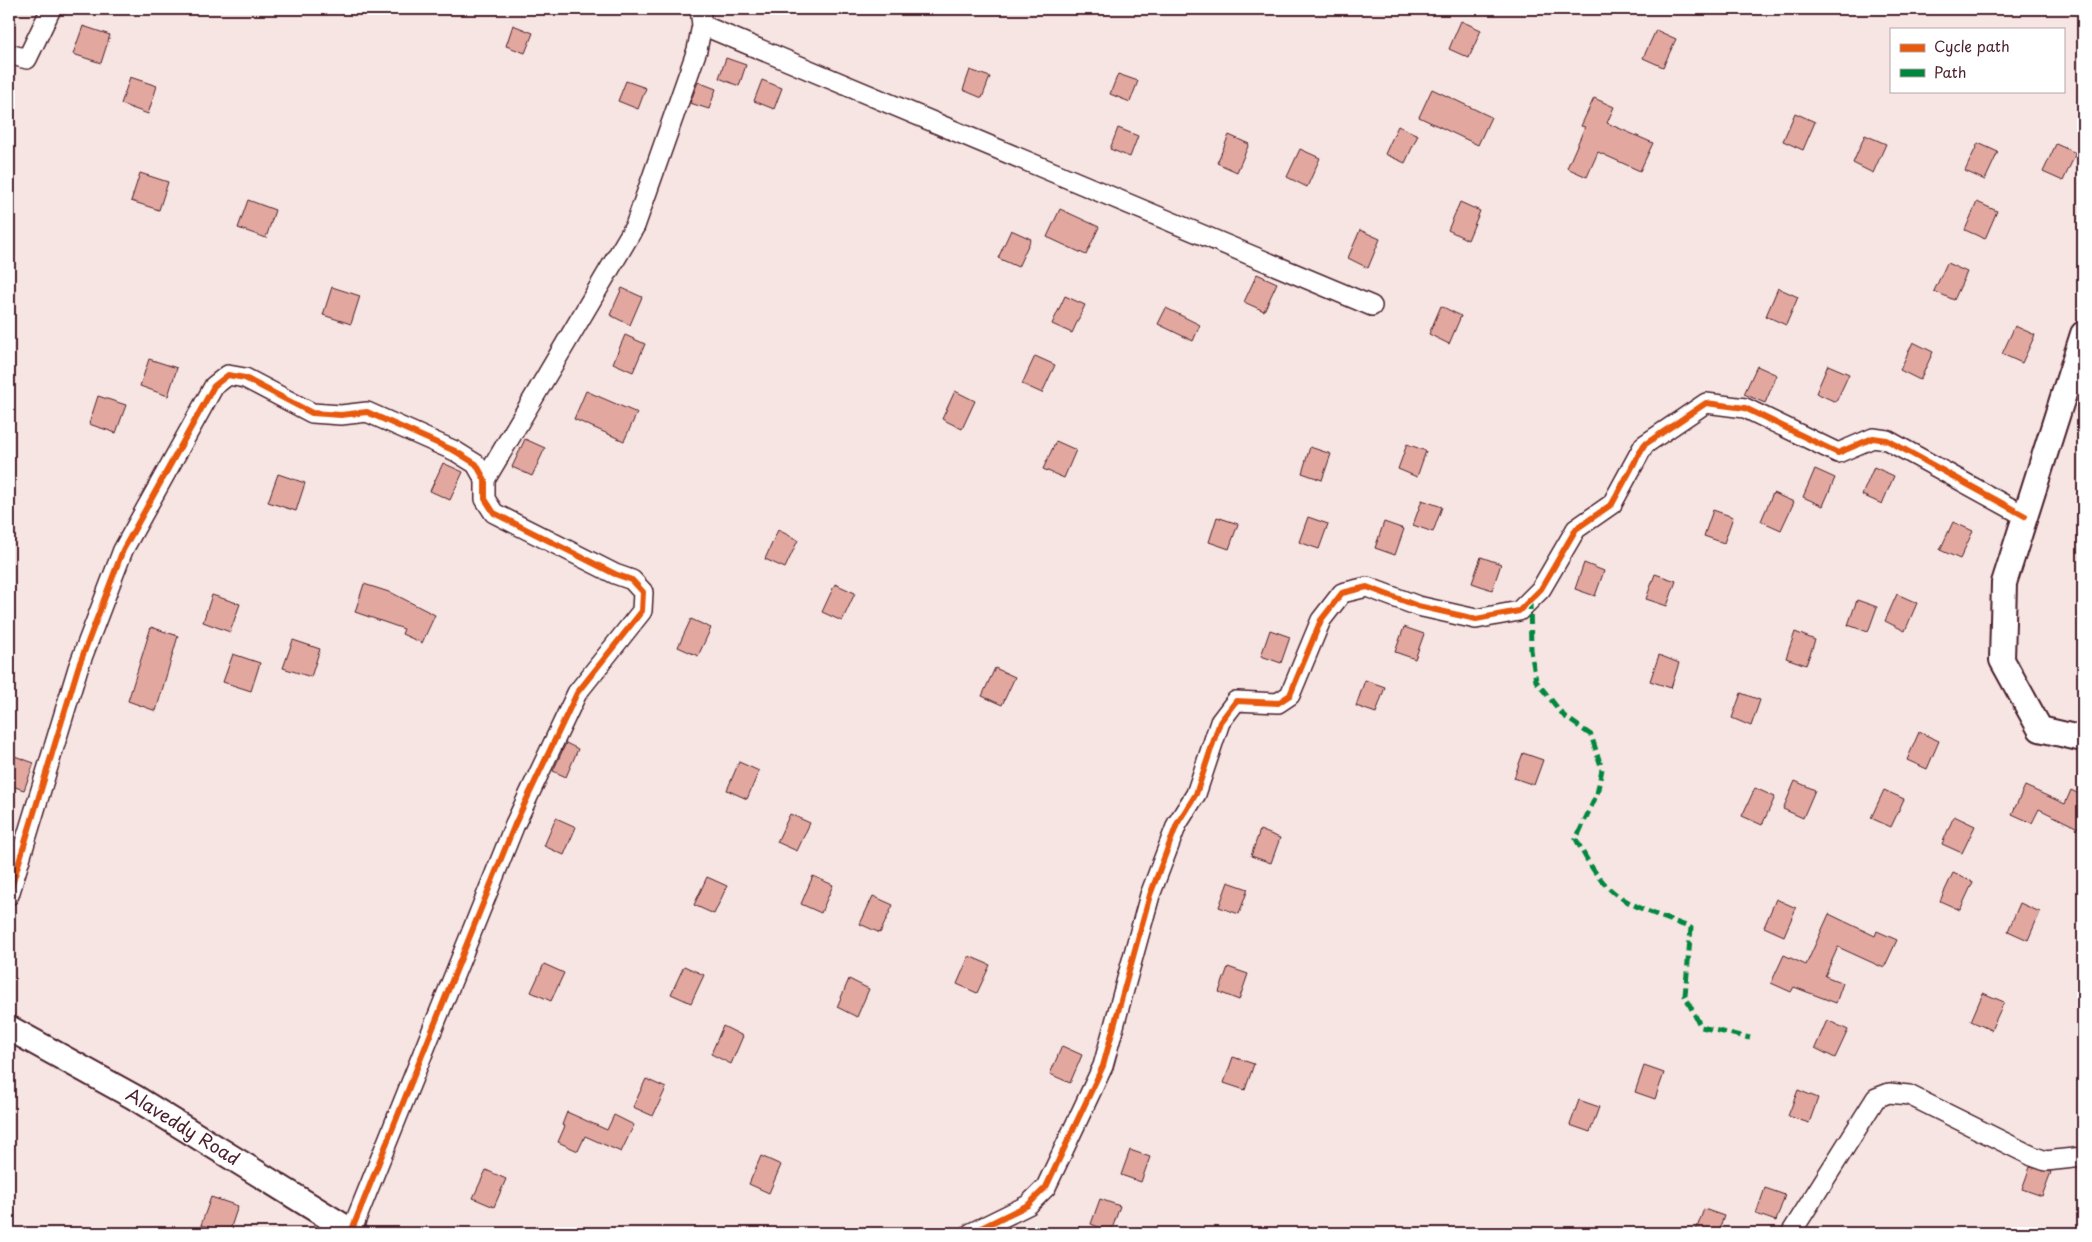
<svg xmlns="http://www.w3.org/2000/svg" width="2092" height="1242" font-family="'Playpen Sans',sans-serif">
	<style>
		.building { fill: #e2a89f; stroke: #4a1f2b }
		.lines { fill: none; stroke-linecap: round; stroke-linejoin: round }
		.minor-casing { stroke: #4a1f2b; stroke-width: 22 }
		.tertiary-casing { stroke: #4a1f2b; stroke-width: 28 }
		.minor { stroke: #fff; stroke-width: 19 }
		.tertiary { stroke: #fff; stroke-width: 24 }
		.quiet { stroke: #00873e; stroke-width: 5; stroke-dasharray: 10 5; stroke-linecap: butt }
		.cycleway-casing { stroke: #fff; stroke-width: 9 }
		.cycleway { stroke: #e8590c; stroke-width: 6 }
		.labels { text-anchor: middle; stroke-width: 4; stroke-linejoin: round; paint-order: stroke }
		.street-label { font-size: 18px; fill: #4a1f2b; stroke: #fff }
	</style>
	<rect width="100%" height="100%" fill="#f6e5e2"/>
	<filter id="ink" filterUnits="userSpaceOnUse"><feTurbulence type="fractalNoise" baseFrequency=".02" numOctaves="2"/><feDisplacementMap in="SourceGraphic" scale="10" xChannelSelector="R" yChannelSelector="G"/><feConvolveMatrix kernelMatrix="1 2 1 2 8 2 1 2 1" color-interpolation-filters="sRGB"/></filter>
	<g filter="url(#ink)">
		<path class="building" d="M1461,21L1481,30L1469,58L1449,49Z
			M513,25L533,33L525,53L506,46Z
			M83,26L110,35L101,63L73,54Z
			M1656,30L1676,39L1663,67L1643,58Z
			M726,58L746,65L739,86L719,78Z
			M970,70L990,77L982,98L963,90Z
			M1118,74L1138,81L1130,102L1110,94Z
			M130,77L157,86L148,114L121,104Z
			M762,80L782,88L774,109L754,101Z
			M626,81L646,88L638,109L618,101Z
			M698,82L716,89L709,109L690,103Z
			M1432,89L1491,117L1478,145L1419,117Z
			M1594,98L1614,107L1607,123L1653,143L1640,171L1598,152L1587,177L1567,168L1585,127L1581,126Z
			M1795,113L1815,122L1803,150L1783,141Z
			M1398,126L1418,135L1405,163L1385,154Z
			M1118,128L1138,136L1130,157L1110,149Z
			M1229,135L1249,144L1237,172L1217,163Z
			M1865,135L1886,144L1873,173L1853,163Z
			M1978,143L1998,152L1985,180L1965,171Z
			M2056,144L2076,153L2063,181L2043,172Z
			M1300,149L1320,158L1307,187L1287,177Z
			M140,173L168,182L159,210L131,201Z
			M248,200L275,210L266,238L238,228Z
			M1460,202L1480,211L1468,240L1448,230Z
			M1977,202L1997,211L1985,239L1965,230Z
			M1060,209L1099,227L1086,255L1047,237Z
			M1011,230L1031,239L1018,267L998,258Z
			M1360,230L1380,239L1368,268L1348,258Z
			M1947,263L1967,272L1954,300L1934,291Z
			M1257,274L1277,283L1264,311L1244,302Z
			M332,287L360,296L351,324L323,315Z
			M622,288L642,297L630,325L610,315Z
			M1778,288L1798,297L1786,325L1766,316Z
			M1065,296L1085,305L1072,333L1052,324Z
			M1441,306L1461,316L1449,344L1429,334Z
			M1166,308L1200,325L1193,341L1158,324Z
			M2015,326L2035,335L2022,363L2002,354Z
			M625,335L645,344L633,372L613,363Z
			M1913,342L1933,352L1920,380L1900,370Z
			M1035,356L1055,365L1042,393L1022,384Z
			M149,359L177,368L168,396L140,386Z
			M1828,365L1849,374L1836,402L1816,393Z
			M1757,366L1777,375L1765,403L1744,394Z
			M586,391L637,413L624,441L574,419Z
			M955,391L975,401L962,429L942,419Z
			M98,396L126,405L116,433L89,424Z
			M525,439L545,448L532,476L512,467Z
			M1056,441L1076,450L1064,478L1043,469Z
			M1407,444L1426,451L1417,477L1398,469Z
			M1310,447L1331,454L1322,480L1302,473Z
			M443,463L463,472L450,500L430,491Z
			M1874,467L1894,476L1882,504L1862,495Z
			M1815,469L1835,478L1823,506L1803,497Z
			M278,474L305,483L296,511L268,502Z
			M1773,493L1794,502L1781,530L1761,521Z
			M1422,500L1442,507L1433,532L1413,525Z
			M1713,510L1733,517L1724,543L1704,536Z
			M1217,517L1238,524L1229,549L1209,542Z
			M1308,517L1328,524L1319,549L1299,542Z
			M1384,522L1404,529L1395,555L1375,548Z
			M1953,522L1973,531L1960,559L1940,550Z
			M778,530L798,540L785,568L765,559Z
			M1481,557L1501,564L1492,590L1472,583Z
			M1584,563L1604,571L1595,596L1575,589Z
			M1655,574L1676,581L1667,606L1646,599Z
			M364,584L392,593L435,615L422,643L402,634L404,629L355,612Z
			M835,584L855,593L842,621L822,612Z
			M1897,594L1917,603L1905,631L1885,621Z
			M212,595L240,604L230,632L203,622Z
			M1857,600L1877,607L1868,632L1848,625Z
			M691,619L711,628L698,656L678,647Z
			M151,627L178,636L156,711L128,701Z
			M1404,627L1424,634L1415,659L1395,652Z
			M1270,630L1290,637L1281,663L1261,656Z
			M1795,632L1815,640L1806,665L1786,658Z
			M293,640L320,649L311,677L283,668Z
			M233,654L260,663L251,691L223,682Z
			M1659,655L1679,663L1671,688L1650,681Z
			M995,668L1015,677L1002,705L982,696Z
			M1365,680L1385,687L1376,713L1356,706Z
			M1741,693L1760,700L1751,726L1732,718Z
			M1919,732L1939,741L1927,769L1907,760Z
			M566,743L578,749L566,777L553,771Z
			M1523,753L1543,760L1534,785L1514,778Z
			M9,754L34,763L24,790L9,785Z
			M739,762L759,771L747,799L727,790Z
			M1795,781L1815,790L1803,818L1783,809Z
			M2025,786L2065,804L2071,790L2083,796V817L2078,828L2039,809L2032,823L2012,814Z
			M1755,788L1775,797L1762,825L1742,816Z
			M1884,790L1904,799L1891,827L1871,818Z
			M790,814L810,823L797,851L777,842Z
			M1954,816L1975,826L1962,853L1942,844Z
			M556,818L576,827L564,855L544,846Z
			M1260,830L1280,838L1271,863L1251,856Z
			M1953,873L1973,882L1960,910L1940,901Z
			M813,876L833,885L821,913L801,904Z
			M707,877L727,886L714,914L694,905Z
			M1228,882L1248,889L1239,914L1219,907Z
			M873,896L893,905L880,933L860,924Z
			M1776,899L1796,908L1784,936L1764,927Z
			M2020,903L2040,912L2028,940L2008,931Z
			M1829,914L1875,936L1877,931L1897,940L1884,968L1838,947L1825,976L1843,983L1836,1003L1794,987L1791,992L1771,983L1784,955L1806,965Z
			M969,956L990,965L977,993L957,984Z
			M544,964L564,973L551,1001L531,992Z
			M684,966L704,975L691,1003L671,994Z
			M1228,967L1248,974L1239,1000L1219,992Z
			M849,979L869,989L857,1017L837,1007Z
			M1983,993L2004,1002L1991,1030L1971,1021Z
			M1827,1020L1848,1030L1835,1058L1815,1048Z
			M723,1026L743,1036L731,1064L711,1054Z
			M1062,1046L1082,1055L1070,1083L1050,1074Z
			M1233,1057L1254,1064L1245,1090L1224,1083Z
			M1644,1066L1664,1073L1655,1099L1635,1092Z
			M646,1079L666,1088L653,1116L633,1107Z
			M1798,1090L1818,1098L1809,1123L1788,1116Z
			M1579,1100L1599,1107L1590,1132L1570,1125Z
			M567,1112L607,1130L614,1115L634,1125L621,1152L585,1136L578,1151L558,1142L565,1126L562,1125Z
			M1130,1150L1150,1157L1141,1182L1121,1175Z
			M761,1156L781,1165L769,1193L749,1184Z
			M2030,1167L2051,1172L2042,1196L2022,1189Z
			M486,1170L506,1179L494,1207L473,1198Z
			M1765,1188L1785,1195L1776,1221L1756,1214Z
			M211,1197L238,1206L229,1233L201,1225Z
			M1100,1199L1120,1206L1111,1232L1091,1224Z
			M1704,1209L1724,1216L1718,1233H1695Z"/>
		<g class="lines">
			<defs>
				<path id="minor" d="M702,25L1372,306
					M9,54L27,59L51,9
					M485,480L635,226L697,50L702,25L700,9
					M9,895L78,668L123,550L214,386L228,375L245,378L312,413L341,415L367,412L455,451L476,464L485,480V499L494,513L615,574L632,580L643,592L642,611L577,693L515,824L351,1232
					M971,1233L1028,1205L1046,1187L1103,1066L1150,895L1177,824L1196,794L1220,722L1236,701L1278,703L1290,695L1321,620L1342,593L1367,587L1418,606L1476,619L1519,611L1541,589L1576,529L1612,504L1644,445L1706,403L1745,408L1838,453L1873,438L1887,440L2025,516
					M1791,1233L1876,1098L1889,1093L1909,1095L2032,1156L2046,1161L2083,1157"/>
				<g id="tertiary">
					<path d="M2083,334L2004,583L2002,660L2040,729L2083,739"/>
					<path id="s1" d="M9,1028L134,1097L354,1233"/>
				</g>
			</defs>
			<use href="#minor" class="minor-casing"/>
			<use href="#tertiary" class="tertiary-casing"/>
			<use href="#minor" class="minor"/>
			<use href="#tertiary" class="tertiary"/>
			<path class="quiet" d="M1530,600L1531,650L1536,681L1564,716L1591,735L1602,769L1597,794L1576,839C1586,859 1598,881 1617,895C1638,910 1667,918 1691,928L1685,996L1701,1027L1750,1038"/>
			<defs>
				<path id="cycleway" d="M9,895L78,668L123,550L214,386L228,375L245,378L312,413L341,415L367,412L455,451L476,464L485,480V499L494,513L615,574L632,580L643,592L642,611L577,693L515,824L351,1232
					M971,1233L1028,1205L1046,1187L1103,1066L1150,895L1177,824L1196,794L1220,722L1236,701L1278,703L1290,695L1321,620L1342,593L1367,587L1418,606L1476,619L1519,611L1541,589L1576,529L1612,504L1644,445L1706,403L1745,408L1838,453L1873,438L1887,440L2025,516"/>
			</defs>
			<use href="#cycleway" class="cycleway-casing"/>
			<use href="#cycleway" class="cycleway"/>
		</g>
	</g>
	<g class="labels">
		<g class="street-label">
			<text dy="6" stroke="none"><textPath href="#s1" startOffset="200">Alaveddy Road</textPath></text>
		</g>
	</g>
	<rect width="2092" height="1242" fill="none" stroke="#fff" stroke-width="30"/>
	<rect x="15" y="15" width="2062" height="1212" fill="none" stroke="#4a1f2b" stroke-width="2" filter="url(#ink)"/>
	<rect x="1890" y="28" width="175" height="65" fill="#ffffff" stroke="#b7a5aa"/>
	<rect x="1900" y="44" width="25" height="8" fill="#e8590c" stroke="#b7a5aa"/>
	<text x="1934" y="52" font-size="15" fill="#4a1f2b">Cycle path</text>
	<rect x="1900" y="69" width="25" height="8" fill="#00873e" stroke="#b7a5aa"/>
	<text x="1934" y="78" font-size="15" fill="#4a1f2b">Path</text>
</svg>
